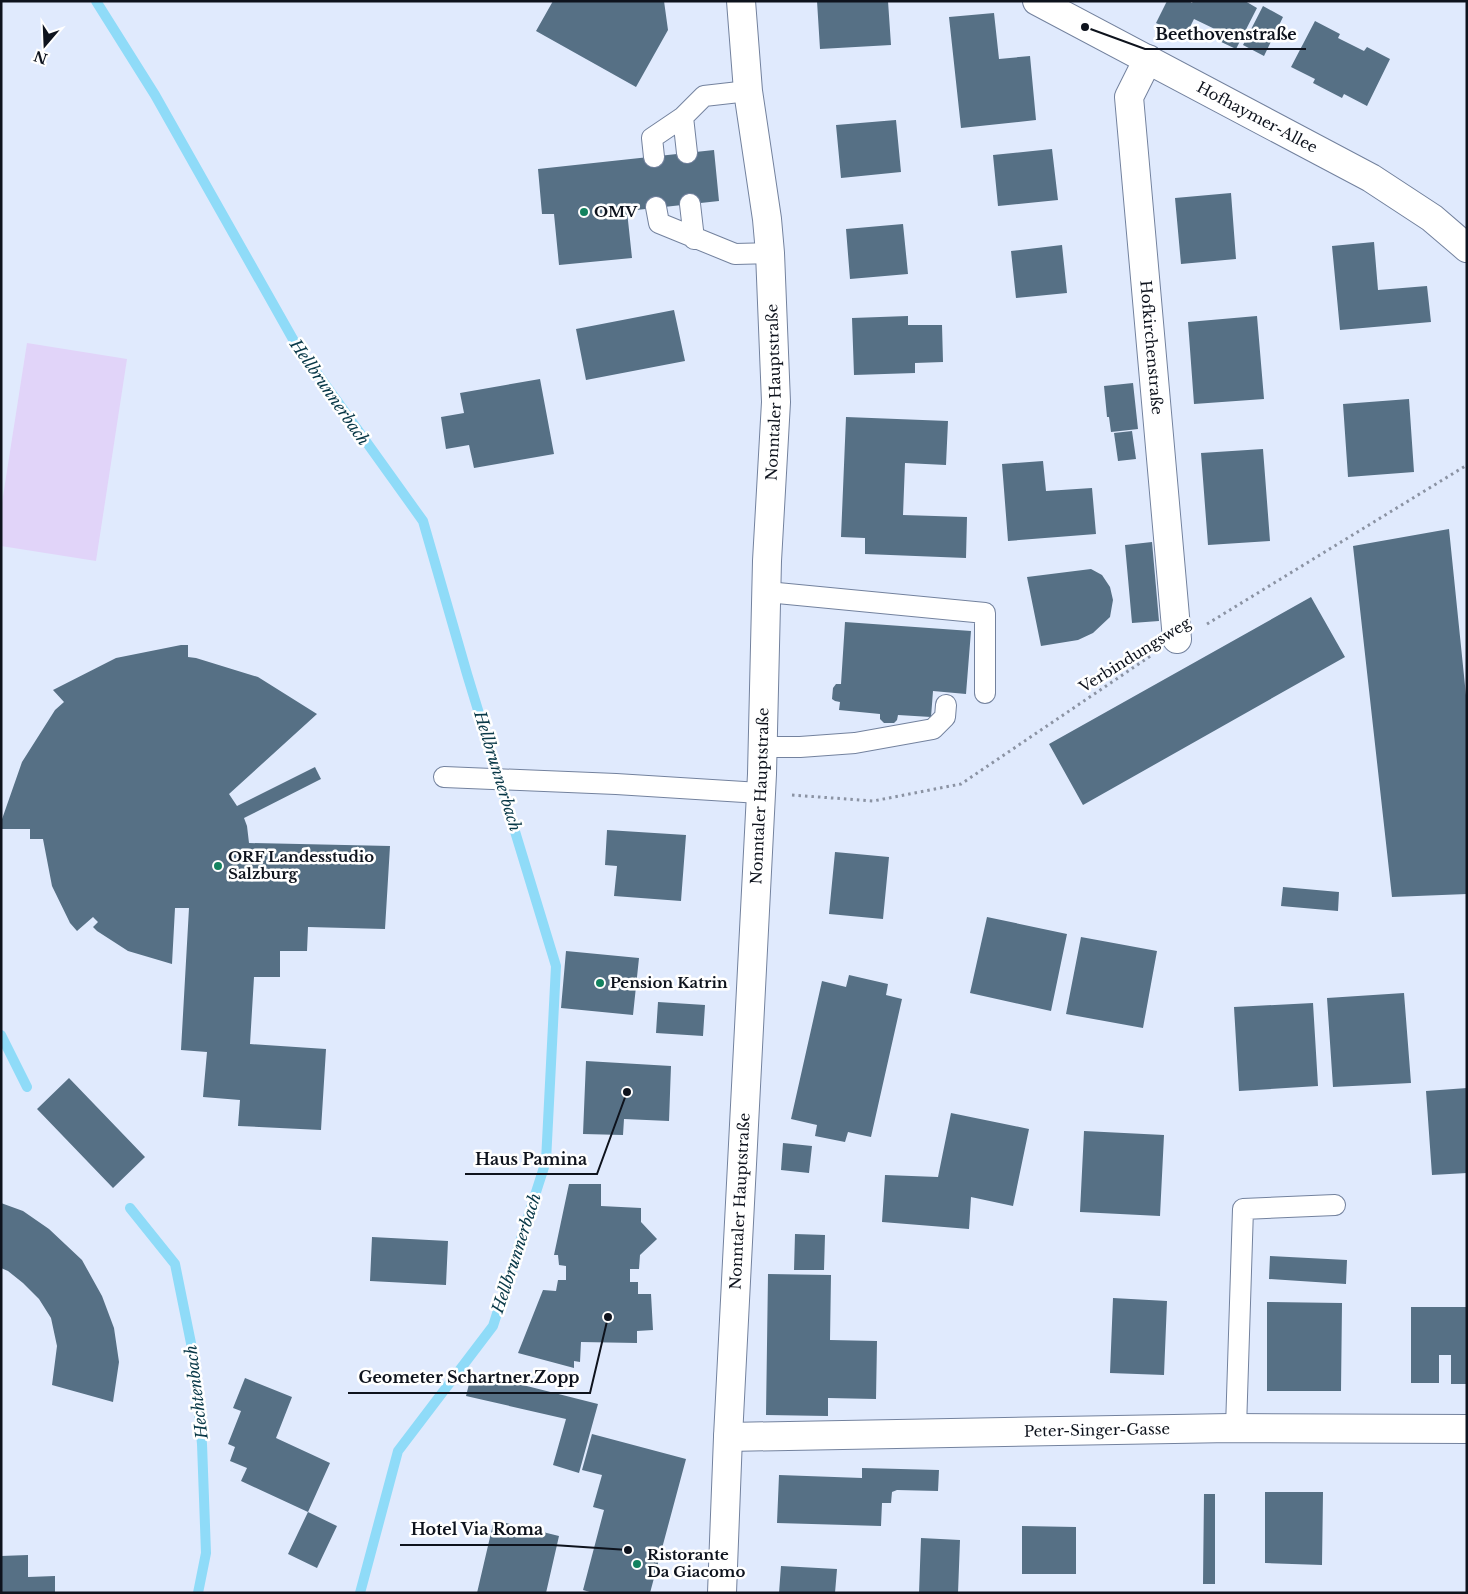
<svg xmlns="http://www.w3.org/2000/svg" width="1468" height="1594" font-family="'Libre Baskerville',serif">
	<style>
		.green { fill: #e1d4f9 }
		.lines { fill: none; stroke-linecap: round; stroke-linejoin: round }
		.stream { stroke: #8fdbf8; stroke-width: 10 }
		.building { fill: #567085 }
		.service-casing { stroke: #73829e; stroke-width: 22 }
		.minor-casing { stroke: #73829e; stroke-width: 30 }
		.tertiary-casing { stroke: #73829e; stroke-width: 30 }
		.secondary-casing { stroke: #73829e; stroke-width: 30 }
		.path { stroke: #8b93a3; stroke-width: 3; stroke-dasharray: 2.5 4; stroke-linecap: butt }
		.service { stroke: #fff; stroke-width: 20 }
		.minor { stroke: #fff; stroke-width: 28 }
		.tertiary { stroke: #fff; stroke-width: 28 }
		.secondary { stroke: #fff; stroke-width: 28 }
		.poi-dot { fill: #13825f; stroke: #fff; stroke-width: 2 }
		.labels { text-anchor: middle; stroke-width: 5; stroke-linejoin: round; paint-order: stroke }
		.street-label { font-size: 15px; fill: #0e131d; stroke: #fff }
		.poi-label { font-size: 15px; font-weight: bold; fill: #0e131d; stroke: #fff; text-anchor: start }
		.water-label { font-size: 16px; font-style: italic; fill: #083847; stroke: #fff }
		.leader { fill: none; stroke: #0e131d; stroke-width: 2 }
		.callout-dot { fill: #0e131d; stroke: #fff; stroke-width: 2 }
		.callout-label { font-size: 16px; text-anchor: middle; font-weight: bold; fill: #0e131d; stroke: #fff; stroke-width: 5; stroke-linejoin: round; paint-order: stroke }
	</style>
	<rect width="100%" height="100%" fill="#e0eafd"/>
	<path class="green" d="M27,343L127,359L96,561L1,546V509Z"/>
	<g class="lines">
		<path class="stream" d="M96,1L155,95L294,341L423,521L467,674L556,966L546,1161L493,1326L398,1451L360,1593
			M1,1035L27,1087
			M130,1208L175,1264L193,1353L202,1444L206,1553L198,1593"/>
	</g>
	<path class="building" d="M553,1H664L668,30L636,87L536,31Z
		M817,1H888L891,45L820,49Z
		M1167,1H1189L1192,3L1193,1H1245L1257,8L1236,49L1217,40L1221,32L1194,19L1185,37L1156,23Z
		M1263,6L1283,17L1264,56L1243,45Z
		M994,13L999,59L1030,56L1036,120L961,128L949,17Z
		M1315,21L1340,34L1338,38L1364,51L1367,47L1390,59L1367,106L1344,94L1342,98L1313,83L1315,79L1291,67Z
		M896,120L901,172L841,178L836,125Z
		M1052,149L1058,200L998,206L993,155Z
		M714,150L719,201L627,211L632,258L559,265L554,214H542L538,169Z
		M1231,193L1236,259L1181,264L1175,198Z
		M903,224L908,274L850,279L846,229Z
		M1374,242L1378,290L1427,286L1431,322L1340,330L1332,246Z
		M1062,245L1067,293L1016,298L1011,251Z
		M674,310L685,361L586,380L576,329Z
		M908,316V325H942L943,362L915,363V373L854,375L852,318Z
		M1257,316L1264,399L1194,404L1188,322Z
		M540,379L554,454L474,468L469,445L446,449L441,417L464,413L460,393Z
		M1133,383L1138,429L1111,432L1109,417H1107L1104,386Z
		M1409,399L1414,472L1348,477L1343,404Z
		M846,417L948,421L946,465L905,463L903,515L967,517L966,558L865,554V538L841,537Z
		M1132,431L1136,459L1118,461L1114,433Z
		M1263,449L1270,541L1208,545L1201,453Z
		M1043,461L1046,491L1092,488L1096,534L1008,541L1002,464Z
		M1449,529L1467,705V894L1392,897L1353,546Z
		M1152,542L1159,621L1132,623L1125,545Z
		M1091,569L1102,575L1110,587L1113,600L1110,617L1093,633L1078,640L1041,646L1027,577Z
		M1311,597L1345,657L1083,805L1049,744Z
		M845,622L971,631L966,694L933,691L931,717L898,715L897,720L894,723H884L880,719V714L839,710L840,702L835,701L832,699L833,688L836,684H841Z
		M181,645H188V657L196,658L258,677L317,714L229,794L237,806L315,767L321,779L244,818L247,826L249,843L390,846L385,929L308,927L307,951H280V977H254L250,1044L326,1049L321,1130L238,1126L240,1100L203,1097L207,1052L181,1050L189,908H175L172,964L128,951L97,931L93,927L98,922L93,917L77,931L70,923L52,886L43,839H30V829H1V822L22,762L55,710L64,702L53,690L116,658Z
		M607,830L686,835L681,901L614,896L617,866L605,865Z
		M835,852L889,857L883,919L829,914Z
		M1283,887L1339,892L1338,911L1281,906Z
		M987,917L1067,934L1051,1011L970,993Z
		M1081,937L1157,951L1143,1028L1066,1014Z
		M566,951L639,958L633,1015L561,1008Z
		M849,975L888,984L886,995L902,999L871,1137L848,1132L845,1142L815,1136L817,1125L791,1119L822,981L846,987Z
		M1404,993L1411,1083L1333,1087L1327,998Z
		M658,1002L705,1005L703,1036L656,1033Z
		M1313,1003L1318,1086L1239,1091L1234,1007Z
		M586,1061L671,1066L669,1121L624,1119L623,1135L583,1134Z
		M69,1078L145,1157L113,1188L37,1109Z
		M1467,1088V1173L1432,1175L1426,1091Z
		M951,1113L1029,1129L1013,1206L971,1197L969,1229L882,1222L885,1175L938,1177Z
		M1084,1131L1164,1135L1160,1216L1080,1212Z
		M783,1143L812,1146L809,1173L781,1170Z
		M569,1184H601V1206L641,1208V1222L657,1239L640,1255L639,1269H630V1282H638V1294H651L653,1330L637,1331V1343L581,1342L580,1362L574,1361V1368L518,1353L543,1290L556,1291L558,1280H566V1266L559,1265L558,1255H554Z
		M1,1203L23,1211L49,1229L82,1260L102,1296L114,1328L119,1362L113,1402L52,1385L57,1346L51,1318L39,1299L23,1283L8,1271L1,1268Z
		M795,1234L825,1235L824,1270H794Z
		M372,1237L448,1241L446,1285L370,1281Z
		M1270,1256L1347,1260L1346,1284L1269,1279Z
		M768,1274L831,1275L830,1340L877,1341L876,1399L828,1398V1416L766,1415Z
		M1113,1298L1167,1301L1164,1375L1110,1373Z
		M1267,1302L1342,1303L1341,1391H1267Z
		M1411,1307H1467V1384H1451V1355H1439V1383H1411Z
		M472,1372L598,1404L579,1473L553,1465L566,1419L466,1396Z
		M245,1378L292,1397L276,1438L330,1463L308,1512L241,1481L247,1468L230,1461L235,1447L228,1444L241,1411L233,1408Z
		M592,1434L686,1459L650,1593H593L583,1590L604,1510L593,1507L602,1475L582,1470Z
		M862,1468L939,1470L938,1491L897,1490L892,1492L891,1503H882L881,1526L777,1523L779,1475L862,1478Z
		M1265,1492H1323L1322,1565L1265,1563Z
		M1204,1494H1215V1584H1203Z
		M308,1512L337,1526L317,1568L288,1554Z
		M494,1520L559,1536L546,1593H477Z
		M1022,1526L1076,1527V1574H1022Z
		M921,1538L960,1540L958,1593H919Z
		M28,1555V1577L55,1576V1593H1V1556Z
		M781,1566L837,1569L835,1593H779Z"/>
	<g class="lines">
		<defs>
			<path id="service" d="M683,117L687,153
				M654,157L652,138L683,117L704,96L748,91
				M690,204L694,239
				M656,207L659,223L735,254L770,253
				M767,592L985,613V693
				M763,747H800L855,743L933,729L945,717L946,705
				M444,777L616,784L760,793
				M1236,1428L1243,1209L1335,1205"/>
			<g id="minor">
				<path id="s1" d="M1148,59L1129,97L1177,639"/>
				<path id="s2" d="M728,1437L1231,1428L1467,1429"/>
			</g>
			<g id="tertiary">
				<path id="s3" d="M1037,1L1371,178L1432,218L1467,248"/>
			</g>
			<g id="secondary">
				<path id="s4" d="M722,1593L728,1437L762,774L767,561L776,402L770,253L767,219L748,91L741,1"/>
			</g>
		</defs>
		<use href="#service" class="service-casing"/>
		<use href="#minor" class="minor-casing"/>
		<use href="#tertiary" class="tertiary-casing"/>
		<use href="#secondary" class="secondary-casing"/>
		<path class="path" d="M1207,624L1467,465
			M792,795L873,801L961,784L1152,655"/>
		<use href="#service" class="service"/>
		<use href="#minor" class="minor"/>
		<use href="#tertiary" class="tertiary"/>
		<use href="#secondary" class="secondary"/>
	</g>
	<g class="poi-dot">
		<circle cx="584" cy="212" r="5"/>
		<circle cx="218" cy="866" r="5"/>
		<circle cx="600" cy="983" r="5"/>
		<circle cx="637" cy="1564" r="5"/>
	</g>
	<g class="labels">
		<g class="street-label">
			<text dy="5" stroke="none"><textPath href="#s3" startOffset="249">Hofhaymer-Allee</textPath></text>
			<text dy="5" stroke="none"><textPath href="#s1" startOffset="294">Hofkirchenstraße</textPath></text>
			<text dy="5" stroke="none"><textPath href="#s4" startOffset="1202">Nonntaler Hauptstraße</textPath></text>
			<text transform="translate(1135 655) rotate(-32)" y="5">Verbindungsweg</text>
			<text dy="5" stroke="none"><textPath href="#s4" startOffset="798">Nonntaler Hauptstraße</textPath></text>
			<text dy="5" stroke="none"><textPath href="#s4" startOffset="392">Nonntaler Hauptstraße</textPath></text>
			<text dy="5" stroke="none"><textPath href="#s2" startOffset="369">Peter-Singer-Gasse</textPath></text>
		</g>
		<g class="poi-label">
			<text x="594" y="217">OMV</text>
			<text x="228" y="862">ORF Landesstudio<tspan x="228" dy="17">Salzburg</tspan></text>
			<text x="610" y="988">Pension Katrin</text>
			<text x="647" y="1560">Ristorante<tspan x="647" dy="17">Da Giacomo</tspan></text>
		</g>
		<g class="water-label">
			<text transform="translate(330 392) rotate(55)" y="6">Hellbrunnerbach</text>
			<text transform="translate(498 771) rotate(73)" y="6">Hellbrunnerbach</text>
			<text transform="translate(516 1253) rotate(-72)" y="6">Hellbrunnerbach</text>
			<text transform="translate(196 1392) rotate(-97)" y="6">Hechtenbach</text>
		</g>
	</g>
	<path class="leader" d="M1085 27L1145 49H1306M627 1092L597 1174H465M608 1317L590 1393H348M628 1550L553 1545H400"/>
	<g class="callout-dot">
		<circle cx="1085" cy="27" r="5"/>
		<circle cx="627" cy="1092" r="5"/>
		<circle cx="608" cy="1317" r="5"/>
		<circle cx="628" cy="1550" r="5"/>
	</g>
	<g class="callout-label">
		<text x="1226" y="40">Beethovenstraße</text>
		<text x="531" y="1165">Haus Pamina</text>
		<text x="469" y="1383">Geometer Schartner.Zopp</text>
		<text x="477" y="1535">Hotel Via Roma</text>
	</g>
	<rect width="1468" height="1594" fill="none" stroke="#0e131d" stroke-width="5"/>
	<g transform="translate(45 45) rotate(199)" stroke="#ffffff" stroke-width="4" paint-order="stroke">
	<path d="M0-4L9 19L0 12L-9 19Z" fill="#0e131d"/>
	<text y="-8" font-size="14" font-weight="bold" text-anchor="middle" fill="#0e131d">N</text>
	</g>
</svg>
